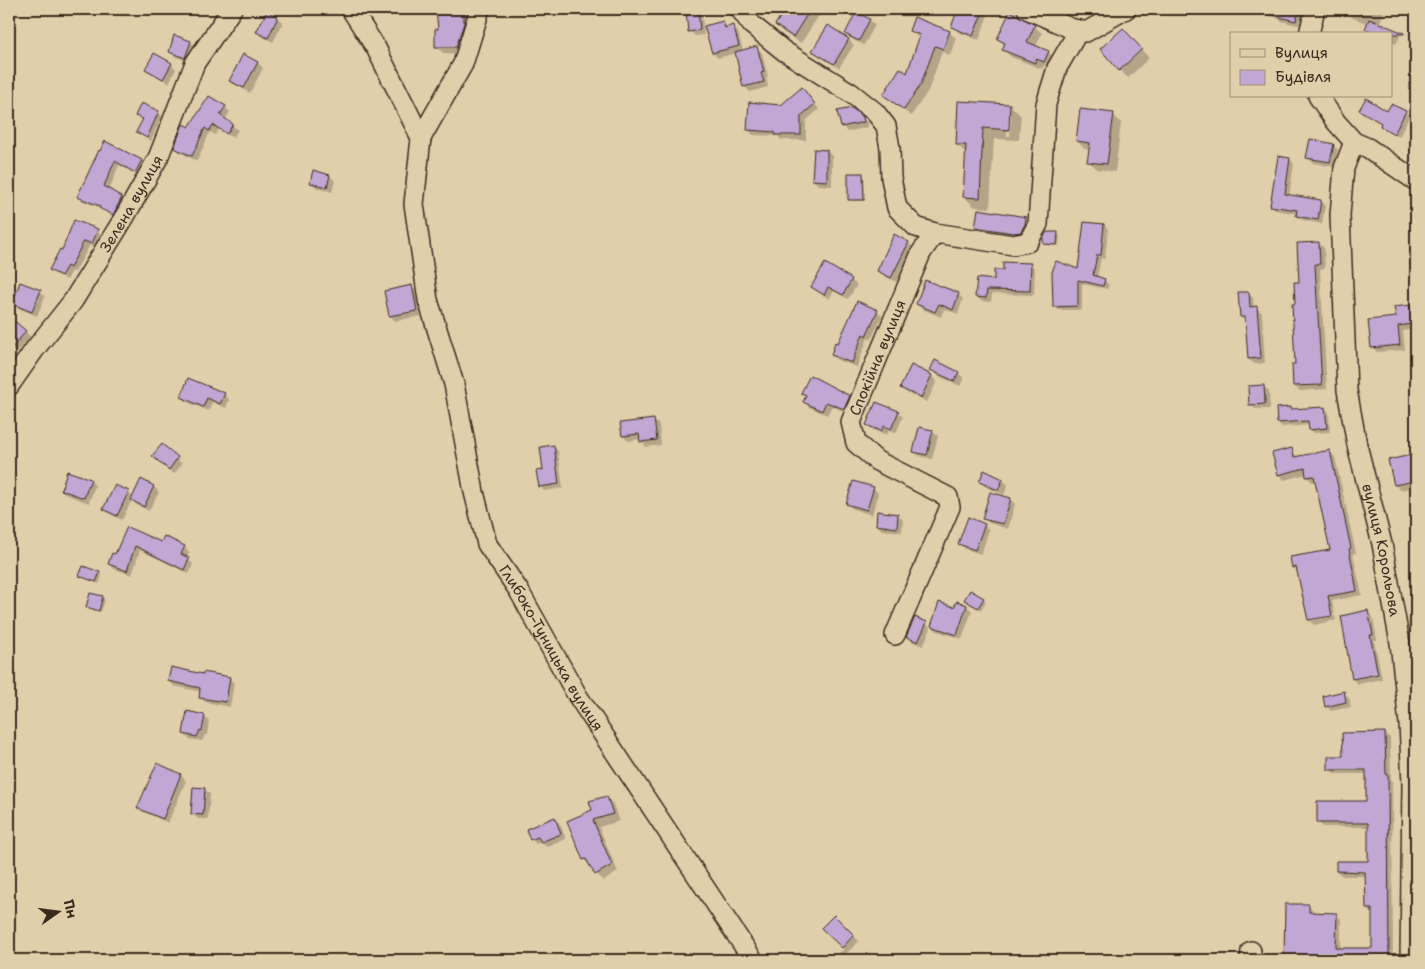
<svg xmlns="http://www.w3.org/2000/svg" width="1425" height="969" font-family="'Shantell Sans',sans-serif">
	<style>
		.shadow { fill: #0003; fill-rule: evenodd }
		.building { fill: #c1a7d4; stroke: #3b2a1e }
		.lines { fill: none; stroke-linecap: round; stroke-linejoin: round }
		.minor-casing { stroke: #3b2a1e; stroke-width: 22 }
		.minor { stroke: #e1cfac; stroke-width: 19 }
		.labels { text-anchor: middle; stroke-width: 5; stroke-linejoin: round; paint-order: stroke }
		.street-label { font-size: 15px; fill: #3b2a1e; stroke: #e1cfac }
	</style>
	<rect width="100%" height="100%" fill="#e1cfac"/>
	<filter id="ink" filterUnits="userSpaceOnUse"><feTurbulence type="fractalNoise" baseFrequency=".02" numOctaves="2"/><feDisplacementMap in="SourceGraphic" scale="10" xChannelSelector="R" yChannelSelector="G"/><feConvolveMatrix kernelMatrix="1 2 1 2 8 2 1 2 1" color-interpolation-filters="sRGB"/></filter>
	<g filter="url(#ink)">
		<path class="shadow" d="M437,9H471L463,54L443,53L436,46L439,30Z
			M766,9H827L825,13L822,11L801,43L784,33L777,25L781,19Z
			M959,9H986L989,12L979,40L958,32L952,26Z
			M1277,9H1306L1302,26L1281,21L1275,15Z
			M1349,9H1385L1379,25L1395,31L1400,36L1396,44L1391,42V34H1372L1369,30L1375,26L1353,18L1348,13Z
			M697,11L702,16L704,35L695,36L690,31Z
			M267,13L278,18L283,23L273,42L263,37L258,32Z
			M869,20L875,25L864,45L851,39L846,34Z
			M723,22L728,28L732,27L738,32L743,51L757,48L762,53L768,77L766,78L768,87L750,92L745,87L736,53L718,58L713,53Z
			M1034,26L1042,33L1036,46L1048,52L1056,59L1052,68L1044,65L1042,69L1011,57L1003,49L1005,46L999,39Z
			M911,31L949,32L956,38L950,55L942,52L928,91L911,116L884,95L907,75L920,39Z
			M175,37L191,42L196,47L190,62L176,57L170,52Z
			M1131,38L1149,58L1128,78L1120,70Z
			M849,40L854,45L839,68L819,56L814,51Z
			M244,56L258,63L263,68L250,93L236,85L231,80Z
			M171,64L176,69L169,83L151,73L146,68Z
			M807,94L819,109L806,121V140H781L778,136L753,135L748,129L782,106Z
			M1010,105L1021,116L1019,140L994,139L990,208L975,207L964,197L966,154L957,144ZM1008,114H1011L1010,136H1007Z
			M225,107L230,112L225,120L238,130L233,138L219,129L215,135L210,132L197,161L181,153L175,148L189,129Z
			M1360,110L1405,112L1409,117L1399,137L1386,130L1381,126L1382,124Z
			M158,112L162,116L151,141L137,132L144,121L137,116Z
			M1113,114L1121,123L1115,172L1097,169L1089,161L1090,150L1085,149L1077,141Z
			M862,118L868,123V127L847,132L842,126Z
			M106,143L142,161L146,165L140,176L119,165L109,190L126,202L117,218L101,208L83,201L79,196Z
			M1333,145L1338,150L1335,167L1313,163L1308,158Z
			M827,151L832,156V186L818,185L813,180Z
			M1279,157L1290,159L1294,164L1289,196L1320,201L1325,206L1322,224L1302,220L1297,216V214L1276,210L1272,206Z
			M862,174L864,176L865,201H852L849,199Z
			M330,176L335,181L332,192L317,188L312,183Z
			M1414,195L1416,197V208L1409,200Z
			M1026,218L1034,226L1029,240L984,235L976,227Z
			M1104,225L1108,229L1105,259L1101,258L1097,278L1104,280L1109,285L1107,289L1082,284V310H1058L1054,306L1079,271Z
			M97,231L102,236L97,248L90,245L75,272L72,271L67,280L56,274L51,269L63,252Z
			M1057,234L1060,236L1059,246L1046,245L1044,243Z
			M895,236L908,243L914,248L897,282L884,276L879,271Z
			M1318,243L1324,248L1325,268L1320,269L1327,389L1300,391L1294,386L1297,305L1301,283Z
			M1030,264L1035,269L1034,295L992,294L991,302L981,301L976,296L995,282L1004,272Z
			M825,265L851,280L857,285L848,299L834,291L829,299L812,287Z
			M412,287L417,292L421,316L396,321L390,316L386,292Z
			M40,291L45,296L37,316L18,308L13,303Z
			M1248,293L1253,298L1254,308H1257L1262,313L1265,363L1254,364L1249,359L1247,323L1241,317Z
			M958,294L963,299L958,314L944,309L941,317L922,309L917,304Z
			M1409,306L1415,311L1416,329L1403,331L1405,350L1377,352L1372,347Z
			M877,311L882,316L871,340L868,338L857,367L837,360L832,355Z
			M11,319L31,337L16,354L9,347V322Z
			M912,366L932,376L937,381L927,402L907,393L902,388Z
			M932,370L958,373L964,378L960,386L937,375Z
			M1263,386L1269,391L1270,409H1255L1250,404Z
			M803,393L849,397L854,402L849,414L832,406L827,415L809,407L804,401L806,396Z
			M224,394L229,399L226,408L212,402L209,411L187,402L182,397Z
			M1325,408L1329,412L1330,432L1314,433L1310,429V425L1282,427L1278,423L1291,410Z
			M898,412L903,417L896,433L889,430L887,435L873,430L868,425Z
			M653,420L659,425L661,445L646,447L641,439L628,441L623,436Z
			M932,431L938,436L932,459L919,456L914,451Z
			M162,445L182,464L174,474L158,461Z
			M553,446L558,451L563,488L544,491L540,486Z
			M1292,450L1298,458L1330,452L1335,457L1356,553L1353,554L1362,595L1332,601L1335,614L1311,618V621L1335,616L1336,620L1314,625L1309,620L1299,572L1293,567L1331,551L1316,481L1312,482L1307,477V474L1284,480L1279,475Z
			M1415,456L1416,487L1400,490L1395,485Z
			M90,480L95,485L89,503L67,495L62,490Z
			M1003,480L1008,485L1004,495L986,487L981,482Z
			M116,486L128,492L133,498L154,487L159,492L149,511L137,505L132,500L122,520L110,514L105,509Z
			M873,488L878,493L872,515L853,509L847,504Z
			M1010,499L1015,504L1008,529L989,523L984,518Z
			M878,513L898,515L903,520L902,532L882,530L877,525Z
			M984,525L989,530L981,554L965,549L960,543Z
			M128,529L162,544L184,547L189,552L187,558L193,564L189,574L140,550L132,575L114,569L109,564L116,555Z
			M99,573L102,575L99,584L80,576Z
			M102,597L105,600L101,612L90,609L88,607Z
			M983,599L986,601L981,610L965,600Z
			M967,606L972,611L962,639L937,631L932,626L955,609Z
			M1367,612L1373,617L1377,640H1374L1382,679L1358,684L1353,679Z
			M926,623L931,628L923,646L913,642L908,636Z
			M204,676L229,678L234,683L230,707L205,702L200,697L201,692L174,686L169,681Z
			M1344,693L1349,698L1351,707L1331,711L1326,706Z
			M204,716L209,721L207,735H205L202,741L189,739L184,734Z
			M1385,733L1390,738L1391,779L1392,781L1393,960H1285L1287,906H1309L1314,911V914H1336L1341,919V949H1373V914L1367,909V876H1342L1337,871L1369,862V827H1323L1318,822L1368,803V774H1335L1330,769L1344,758Z
			M157,764L181,775L186,781L168,823L144,812L139,807Z
			M204,789L210,794L208,819H198L192,814Z
			M606,797L613,804L619,821L599,827L618,872L603,881L584,859L593,811Z
			M555,819L560,824L566,839L547,847L542,842L536,844L531,839Z
			M834,917L859,941L846,954L852,960H842L837,955L844,949L823,928Z"/>
		<path class="building" d="M436,9H464V23L456,47H435V29H438Z
			M768,9H802L808,13L793,37L775,25L780,17Z
			M958,9H984L973,36L951,27Z
			M1264,9H1299L1296,21L1263,13Z
			M698,10L700,30L688,32L686,11Z
			M267,11L278,17L268,38L256,32Z
			M1010,11L1035,25L1027,42L1049,51L1044,62L1036,59L1035,63L1002,50L1005,43L997,39Z
			M856,12L870,19L859,41L845,34Z
			M914,17L950,31L943,49L935,46L921,84L904,110L883,95L900,68L907,73L920,35L909,31Z
			M1369,19L1404,33V34H1376L1365,29Z
			M723,21L725,28L733,25L739,46L712,53L704,26Z
			M828,25L849,39L834,64L812,51Z
			M1123,28L1142,49L1119,71L1100,49Z
			M174,35L191,41L185,58L169,52Z
			M757,46L764,72L761,73L764,82L743,87L735,52Z
			M154,53L172,63L163,79L145,69Z
			M243,54L258,62L244,88L229,81Z
			M802,87L815,104L801,116V135H775V132L747,130L749,102L781,105Z
			M209,96L226,106L220,115L233,124L227,134L213,125L209,131L205,128L192,156L174,148L183,124L189,127Z
			M1366,98L1387,111L1391,104L1406,111L1394,134L1380,126L1381,123L1359,110Z
			M958,101L1010,104L1009,130L983,128L980,198L963,197L966,145H956Z
			M141,103L159,111L147,138L136,132L143,119L135,116Z
			M852,108L863,117L864,122L841,127L837,111Z
			M1080,109L1114,113L1107,164L1087,162L1090,143L1076,141Z
			M1310,139L1334,144L1330,162L1306,158Z
			M105,141L142,160L135,173L115,161L104,186L122,197L113,215L99,208L100,206L77,197L99,150L100,151Z
			M814,149L827,150V181L812,180Z
			M1278,156L1290,158L1285,194L1321,200L1318,220L1296,216L1297,210L1270,206Z
			M313,170L330,175L327,187L310,183Z
			M848,173H863L864,200H848Z
			M978,209L1026,217L1025,224L1021,232L1013,233L975,227Z
			M74,220L98,229L92,244L84,241L70,268L67,266L61,276L49,270L60,249L62,250Z
			M1084,222L1104,224L1101,255H1097L1093,275L1105,279L1103,286L1078,280V306L1053,307L1052,272L1056,261L1078,269Z
			M1047,232H1058L1057,245L1043,244V238Z
			M894,234L909,242L891,278L877,271Z
			M1319,242L1320,264H1315L1322,385L1293,386L1292,364H1295L1292,304H1295L1294,282H1299L1297,243Z
			M1003,262L1031,263L1030,291L987,290L986,298L975,297L977,278L994,280V270H1003Z
			M825,263L852,279L843,295L828,287L824,295L811,287Z
			M925,280L959,293L953,310L939,304L935,312L916,304Z
			M20,282L41,290L32,312L12,304Z
			M412,285L417,311L389,316L384,291Z
			M1238,292H1249L1250,307L1257,306L1261,358L1248,359L1245,317H1240Z
			M857,301L878,310L866,336L863,334L852,363L831,355L835,342L838,343Z
			M1410,305L1412,324L1398,326L1400,345L1371,348L1368,320L1396,317L1394,307Z
			M9,316L26,331L9,352Z
			M935,360L959,372L954,381L930,370Z
			M911,365L932,375L921,398L900,388Z
			M810,375L850,396L844,409L826,402L822,411L803,402L806,395L801,393Z
			M188,378L225,393L220,404L207,398L203,407L181,397Z
			M1264,385L1265,404L1249,405L1248,386Z
			M876,402L899,411L891,429L884,426L881,431L866,425Z
			M1290,407V409L1325,407L1327,428L1309,430L1308,421L1277,423L1276,408Z
			M654,419L657,440L640,442L639,434L622,436L620,423Z
			M919,427L933,430L927,455L913,452Z
			M162,444L178,457L169,470L152,456Z
			M554,445L559,484L539,487L536,471L543,470L540,447Z
			M1292,448L1294,457L1330,450L1351,548L1349,549L1357,591L1328,596L1332,616L1308,620L1296,567L1292,568L1290,557L1330,550L1314,476L1306,477L1305,468L1278,475L1272,453Z
			M1416,454V471L1413,472L1415,481L1394,485L1388,460Z
			M984,470L1003,479L998,490L979,482Z
			M67,471L91,479L84,498L61,490Z
			M141,479L154,486L144,507L131,500Z
			M853,481L874,487L867,510L846,504Z
			M115,485L129,491L117,516L103,509Z
			M990,492L1011,498L1003,524L982,519Z
			M877,511L898,514L897,528L876,525Z
			M968,517L985,524L975,550L958,544Z
			M127,527L161,542L164,536L185,546L181,554L189,558L184,570L135,546L127,571L108,564L112,553L115,554Z
			M83,566L100,572L96,582L79,576Z
			M970,590L984,598L978,608L964,600Z
			M90,593L103,596L99,611L86,607Z
			M957,601L967,605L957,635L931,626L939,602L954,607Z
			M1368,610L1373,635H1370L1378,674L1352,679L1341,616Z
			M915,617L927,622L918,642L906,637Z
			M171,667L203,674V672L230,677L226,702L199,698L200,688L168,681Z
			M1344,691L1346,702L1325,707L1323,696Z
			M187,711L205,715L202,731L200,730L197,737L183,734Z
			M1385,732L1386,775H1388L1389,960H1284L1285,904H1309V912L1337,913L1336,948H1372V909H1366L1365,872L1336,871V861H1368V823H1317V801H1366V770H1328V756H1343L1342,733Z
			M157,763L181,774L163,819L137,808Z
			M193,787L205,788L203,815L191,814Z
			M607,796L613,814L593,820L612,865L595,875L586,859L583,860L567,821L592,810L589,801Z
			M555,817L561,834L541,842L538,837L530,840L526,829Z
			M834,915L854,935L842,948L821,928Z"/>
		<g class="lines">
			<defs>
				<g id="minor">
					<path id="s1" d="M351,9L376,48L421,138L414,204L428,300L454,384L474,492L487,544L519,591L577,695L753,960"/>
					<path d="M740,9L752,25L784,51L851,93L875,112L886,126L890,148L891,178L897,208L916,227L935,233L1013,245L1028,242L1038,224L1046,104L1057,68L1079,30"/>
					<path d="M1027,9L1070,28L1086,32L1126,9"/>
					<path d="M1309,34L1315,9"/>
					<path d="M1318,96L1336,122L1354,142L1368,148L1416,181"/>
					<path d="M421,138L463,64L480,9"/>
					<path id="s2" d="M1354,142L1344,168L1340,215L1347,390L1357,445L1382,544L1400,643L1409,724L1412,784L1410,960"/>
					<path id="s3" d="M9,386L35,349L73,301L124,218L158,158L195,63L232,9"/>
					<path id="s4" d="M895,635L950,507L948,497L877,461L856,443L851,422L921,253L935,233"/>
					<path d="M1250,960L1251,951"/>
				</g>
			</defs>
			<use href="#minor" class="minor-casing"/>
			<use href="#minor" class="minor"/>
		</g>
	</g>
	<g class="labels">
		<g class="street-label">
			<text dy="5" stroke="none"><textPath href="#s3" startOffset="220">Зелена вулиця</textPath></text>
			<text dy="5" stroke="none"><textPath href="#s4" startOffset="348">Спокійна вулиця</textPath></text>
			<text dy="5" stroke="none"><textPath href="#s2" startOffset="414">вулиця Корольова</textPath></text>
			<text dy="5" stroke="none"><textPath href="#s1" startOffset="684">Глибоко-Туницька вулиця</textPath></text>
		</g>
	</g>
	<rect width="1425" height="969" fill="none" stroke="#e1cfac" stroke-width="30"/>
	<rect x="15" y="15" width="1395" height="939" fill="none" stroke="#3b2a1e" stroke-width="2" filter="url(#ink)"/>
	<rect x="1230" y="32" width="162" height="65" fill="#e1cfac" stroke="#9f8d73"/>
	<rect x="1240" y="49" width="25" height="8" fill="#e1cfac" stroke="#9f8d73"/>
	<text x="1275" y="58" font-size="15" fill="#3b2a1e">Вулиця</text>
	<rect x="1240" y="70" width="25" height="15" fill="#c1a7d4" stroke="#9f8d73"/>
	<text x="1275" y="82" font-size="15" fill="#3b2a1e">Будівля</text>
	<g transform="translate(58 912) rotate(76)" stroke="#e1cfac" stroke-width="4" paint-order="stroke">
	<path d="M0-4L9 19L0 12L-9 19Z" fill="#3b2a1e"/>
	<text y="-8" font-size="14" font-weight="bold" text-anchor="middle" fill="#3b2a1e">Пн</text>
	</g>
</svg>
